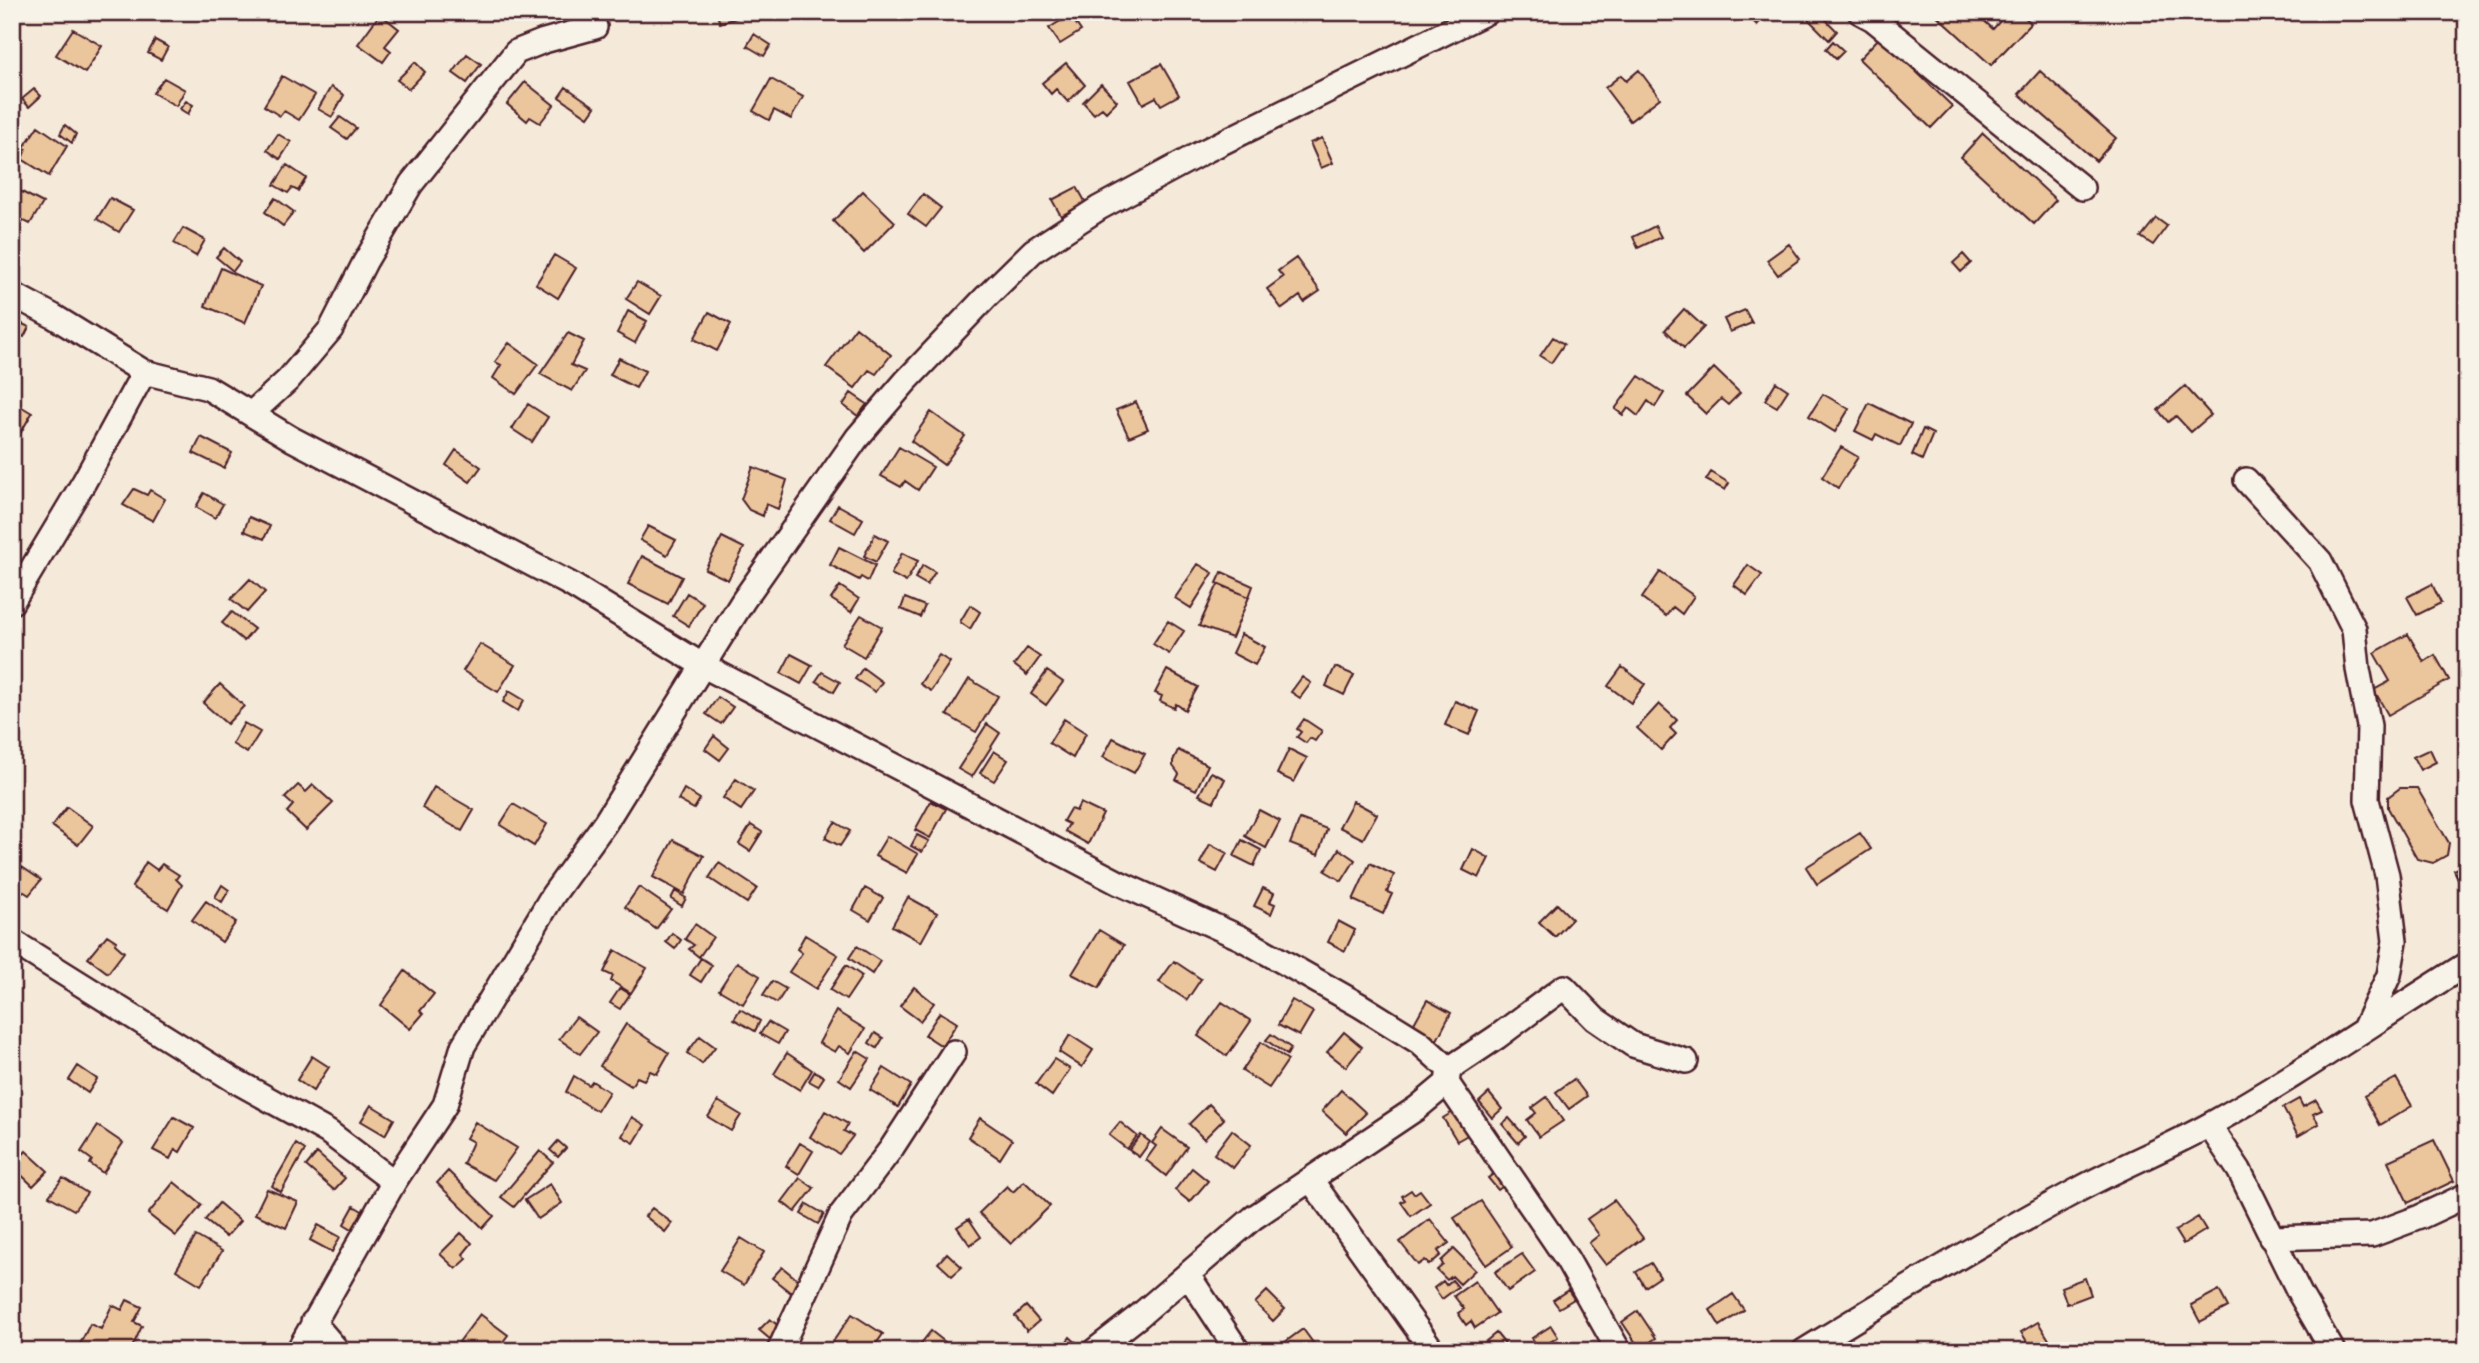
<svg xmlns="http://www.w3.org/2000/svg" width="2479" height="1363" font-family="'Balsamiq Sans',sans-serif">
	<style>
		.building { fill: #ebc59b; stroke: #4a1f2b; stroke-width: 2 }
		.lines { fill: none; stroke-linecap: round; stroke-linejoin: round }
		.minor-casing { stroke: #4a1f2b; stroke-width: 28 }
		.minor { stroke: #f7f3e8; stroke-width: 23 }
	</style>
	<rect width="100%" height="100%" fill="#f5ead9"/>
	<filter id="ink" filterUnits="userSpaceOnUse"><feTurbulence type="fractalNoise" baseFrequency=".0143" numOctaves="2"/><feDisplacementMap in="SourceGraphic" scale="14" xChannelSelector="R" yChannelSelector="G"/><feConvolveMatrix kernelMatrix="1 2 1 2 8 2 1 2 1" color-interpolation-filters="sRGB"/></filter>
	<g filter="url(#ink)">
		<path class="building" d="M716,12H745L746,15L720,23Z
			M1744,12H1769L1757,25Z
			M1808,12H1818L1837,31L1829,40L1805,16Z
			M1933,12H1975L1993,29L2008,12H2019L2031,23L1991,65Z
			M380,14L399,29L385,46L391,51L383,62L358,44Z
			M1070,15L1081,31L1060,44L1049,28Z
			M73,29L102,46L85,73L56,55Z
			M754,34L771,45L764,56L747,46Z
			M1880,37L1952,106L1931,128L1859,59Z
			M155,40L168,47L161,60L148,53Z
			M1833,41L1844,51L1836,59L1826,49Z
			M467,54L481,64L467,83L453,73Z
			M415,62L425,72L409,89L397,80Z
			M1066,63L1085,85L1068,102L1056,89L1051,94L1042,83Z
			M1161,64L1179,95L1161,105L1156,97L1143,104L1130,81Z
			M1639,70L1660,98L1630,121L1605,88L1621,75L1626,81Z
			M2040,71L2116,138L2096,161L2019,94Z
			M282,76L315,95L299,120L284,111L280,116L264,106Z
			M164,78L185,90L176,106L153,93Z
			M771,79L803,97L791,119L774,110L769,120L753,111Z
			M525,82L554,105L540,123L530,117L527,121L507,104Z
			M1101,84L1117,101L1106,112L1102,108L1094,114L1083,102Z
			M331,87L344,95L332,117L318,109Z
			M566,87L595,107L588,117L559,97Z
			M34,89L41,96L29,107L22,99Z
			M186,101L193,105L188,114L180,109Z
			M340,117L356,128L347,139L331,128Z
			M65,125L76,134L72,143L60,134Z
			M38,126L67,146L49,176L22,159L26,149L24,147Z
			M1983,133L2056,200L2034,224L1961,157Z
			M278,134L291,142L280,159L267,150Z
			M1322,138L1333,163L1321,168L1310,143Z
			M287,165L306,178L298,191L292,188L288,193L274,185Z
			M1077,187L1086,203L1061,216L1052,200Z
			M16,189L43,203L30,224L12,215V194Z
			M863,191L895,222L864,253L833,221Z
			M923,194L941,208L926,227L908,214Z
			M110,198L133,210L119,232L97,219Z
			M275,198L294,212L283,226L265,212Z
			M2156,218L2167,226L2153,245L2141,237Z
			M1655,226L1661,237L1638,248L1633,237Z
			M183,228L205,240L196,256L174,243Z
			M1789,244L1800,259L1778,275L1767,260Z
			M224,248L240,262L233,271L216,257Z
			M1963,254L1971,263L1961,272L1953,263Z
			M554,255L576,268L558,298L536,284Z
			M1296,258L1320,291L1304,302L1300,296L1282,309L1267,289L1283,277L1278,271Z
			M221,268L261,286L245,323L205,306Z
			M637,282L661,296L650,314L626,299Z
			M1684,309L1704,327L1684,348L1665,330Z
			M1745,310L1752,323L1730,332L1724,319Z
			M628,311L647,321L635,343L617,333Z
			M709,312L731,324L717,351L694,339Z
			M14,320L29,327L24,337L12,332Z
			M856,327L891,355L876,374L869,370L855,388L826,367Z
			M568,333L584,341L571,365L585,371L572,391L540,374Z
			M1553,337L1564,344L1551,363L1540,356Z
			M509,343L538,364L516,394L493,378L501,365L495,362Z
			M619,358L645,371L636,388L610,375Z
			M1714,368L1740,393L1728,405L1721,399L1706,414L1687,396Z
			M1639,376L1664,393L1655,407L1648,401L1638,416L1628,408L1623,415L1615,409Z
			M1776,382L1788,390L1777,407L1765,400Z
			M2185,386L2211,415L2191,432L2176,416L2168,422L2158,410Z
			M851,393L867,404L858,416L843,405Z
			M1823,394L1849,409L1835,432L1809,416Z
			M12,401L32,413L17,439L12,436Z
			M1136,402L1148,429L1129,437L1116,410Z
			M1869,403L1911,424L1900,446L1876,434L1873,440L1855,431Z
			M528,404L548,417L532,442L512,429Z
			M931,412L965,436L944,465L911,441Z
			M1923,429L1933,434L1922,460L1912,455Z
			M201,437L232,453L224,468L193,453Z
			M899,447L933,467L918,490L905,481L901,487L881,476Z
			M1841,447L1858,457L1838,488L1822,477Z
			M456,450L481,467L470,482L446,465Z
			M753,467L787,480L778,509L766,504L763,516L749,510L741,499Z
			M1711,472L1729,483L1725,490L1706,480Z
			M134,489L147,495L150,490L165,499L153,521L123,505Z
			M204,493L223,504L215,518L196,507Z
			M838,505L863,519L855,533L830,519Z
			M249,517L270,526L264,539L244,531Z
			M648,526L676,540L667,555L640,540Z
			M875,534L888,541L876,562L864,556Z
			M722,537L744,548L728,580L705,569Z
			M839,547L875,565L868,581L861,577L859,580L830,565Z
			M902,553L918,561L906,582L891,574Z
			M642,556L682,577L668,604L628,584Z
			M1198,564L1213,573L1191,608L1175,598Z
			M923,565L935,572L927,585L915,578Z
			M1748,565L1762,575L1747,595L1734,585Z
			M1222,572L1253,586L1249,597L1217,583Z
			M1660,572L1694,596L1682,614L1673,607L1666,616L1642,598Z
			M250,579L265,592L247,612L231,599Z
			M1218,584L1249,597L1232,638L1199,626Z
			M2432,584L2441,603L2417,615L2407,597Z
			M840,586L859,599L851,612L831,599Z
			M687,593L703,603L689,626L673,616Z
			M905,598L925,606L920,617L901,609Z
			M970,605L980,612L970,629L960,622Z
			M232,612L254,629L244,641L222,623Z
			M861,615L882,627L864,657L842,644Z
			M1168,621L1184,631L1169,654L1153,644Z
			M1241,634L1265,647L1255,665L1232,653Z
			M2408,634L2424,662L2435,655L2449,680L2388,715L2374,690L2390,681L2374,653Z
			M480,644L515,665L498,692L463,671Z
			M1027,648L1040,657L1027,675L1014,665Z
			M791,654L812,665L801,684L781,673Z
			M939,655L950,662L931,691L920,684Z
			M1335,667L1354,675L1344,695L1326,686Z
			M1622,667L1645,684L1631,703L1608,686Z
			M863,668L882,682L875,692L855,679Z
			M1167,670L1198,687L1185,710L1176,704L1174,708L1160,701L1162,696L1155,693Z
			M1047,671L1063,682L1046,705L1031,694Z
			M822,672L840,682L834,692L816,681Z
			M1302,677L1311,683L1300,698L1291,692Z
			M969,679L998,696L976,732L947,715Z
			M220,684L244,706L227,724L203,703Z
			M509,691L524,700L518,711L503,702Z
			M718,697L733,707L721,724L706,714Z
			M1455,701L1479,711L1469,735L1445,725Z
			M1659,704L1677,720L1670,728L1676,734L1661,750L1637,728Z
			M1064,719L1086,733L1073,758L1049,743Z
			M1304,719L1322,731L1315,741L1310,738L1306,743L1297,737L1301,732L1297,729Z
			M244,723L260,732L247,753L232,744Z
			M987,724L1000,733L972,777L958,769Z
			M714,736L729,748L720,760L705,749Z
			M1113,738L1145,754L1134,773L1103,757Z
			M1289,749L1307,758L1294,782L1277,774Z
			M2430,749L2436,762L2420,770L2413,757Z
			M1178,750L1208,765L1196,790L1176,780L1179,774L1173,766V761Z
			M994,751L1008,760L994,781L980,773Z
			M1211,772L1225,779L1214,802L1199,795Z
			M736,779L754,791L741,810L723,798Z
			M298,785L306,792L313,785L333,803L306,830L287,812L293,805L285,798Z
			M434,787L474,810L462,831L422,808Z
			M2400,788H2417L2449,843L2447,855L2433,863L2417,859L2388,808V797Z
			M684,789L700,799L694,809L678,800Z
			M931,801L946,809L930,838L915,830Z
			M1353,801L1377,814L1363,839L1339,827Z
			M1080,803L1103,814L1088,844L1065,831L1069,824L1063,821L1070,809L1076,811Z
			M513,804L547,824L534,846L500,825Z
			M67,807L93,826L78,845L52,826Z
			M1259,810L1280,821L1266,848L1245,836Z
			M1300,819L1327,829L1318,855L1290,844Z
			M835,822L850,831L840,846L825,838Z
			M751,825L762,832L750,851L739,844Z
			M1860,833L1871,849L1817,884L1806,867Z
			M917,835L929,841L922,852L911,846Z
			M887,836L918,854L907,873L875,856Z
			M673,840L704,856L684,894L653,877Z
			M1242,840L1261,850L1254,866L1234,856Z
			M1210,844L1227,853L1217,872L1200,863Z
			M1339,849L1355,860L1342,881L1325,871Z
			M1473,849L1489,858L1479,878L1463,870Z
			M146,862L157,870L162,864L179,875L176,879L182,885L168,909L132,887Z
			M719,863L757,888L747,903L709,878Z
			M1370,863L1394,875L1387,892L1392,894L1383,914L1353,900Z
			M2467,864V892L2464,893L2454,870Z
			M22,867L41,880L29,895L12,884V879Z
			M222,885L229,890L222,902L215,897Z
			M639,887L671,909L656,929L625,907Z
			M865,888L883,898L870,920L853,910Z
			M1263,888L1274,893L1270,902L1275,904L1271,914L1254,906Z
			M675,891L686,898L682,906L671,899Z
			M908,897L937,913L921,942L892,926Z
			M206,901L236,922L222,942L192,920Z
			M1557,904L1572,919L1555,937L1539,922Z
			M1338,921L1355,930L1345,951L1328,942Z
			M695,924L713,937L699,957L689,949L694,945L685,939Z
			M1099,930L1124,945L1099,988L1072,974Z
			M672,933L681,940L675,949L666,942Z
			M107,935L116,941L115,944L124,952L108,973L88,958Z
			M805,935L838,955L816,989L789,972L802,953L797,949Z
			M857,946L880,961L872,974L849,958Z
			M615,950L647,968L631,993L611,981L613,976L604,972Z
			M701,958L712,965L701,982L690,975Z
			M1174,961L1201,979L1187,1000L1159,982Z
			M737,962L760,976L743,1004L719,990Z
			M846,965L862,976L846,1000L830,990Z
			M405,971L434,994L420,1011L423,1014L410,1029L381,1005Z
			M772,981L786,989L777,1003L763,995Z
			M914,987L934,1003L920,1021L900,1006Z
			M620,988L630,994L620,1009L610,1003Z
			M1292,1000L1313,1012L1299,1036L1278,1025Z
			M1427,1000L1451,1013L1437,1040L1412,1027Z
			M1222,1002L1251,1021L1227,1056L1198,1036Z
			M740,1009L760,1021L755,1031L734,1019Z
			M836,1011L865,1029L850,1053L839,1046L835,1052L819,1043Z
			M940,1012L957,1023L942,1046L925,1035Z
			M576,1017L597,1032L580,1054L559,1039Z
			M768,1022L785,1032L778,1044L760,1034Z
			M626,1024L669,1053L657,1074L650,1071L644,1080L637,1077L631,1086L600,1066Z
			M1344,1032L1362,1047L1346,1067L1327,1052Z
			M875,1033L883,1038L877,1048L869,1043Z
			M1271,1034L1291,1048L1287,1055L1266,1040Z
			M1070,1035L1093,1050L1082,1067L1059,1052Z
			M700,1036L715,1047L702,1064L687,1053Z
			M1261,1042L1288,1060L1269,1088L1242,1071Z
			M857,1051L870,1059L851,1087L839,1079Z
			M787,1053L812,1070L800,1090L774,1074Z
			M312,1056L329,1067L313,1091L297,1080Z
			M1054,1059L1070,1069L1052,1096L1036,1084Z
			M78,1066L97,1079L88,1093L69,1080Z
			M884,1068L911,1085L898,1107L870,1090Z
			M815,1071L824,1077L818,1086L809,1081Z
			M574,1076L589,1085L592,1081L609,1092L597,1111L566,1092Z
			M2396,1078L2412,1106L2380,1125L2364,1096Z
			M1574,1079L1587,1096L1569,1109L1556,1092Z
			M1341,1090L1366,1113L1346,1133L1322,1111Z
			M1489,1093L1502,1109L1492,1118L1479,1102Z
			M1547,1097L1563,1121L1539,1137L1527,1120L1536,1113L1532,1108Z
			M2299,1099L2303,1107L2316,1100L2322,1110L2313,1114L2319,1124L2298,1136L2283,1108Z
			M718,1101L741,1115L731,1131L708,1117Z
			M1209,1104L1224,1119L1204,1139L1189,1124Z
			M371,1105L394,1119L385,1135L361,1121Z
			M1456,1110L1471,1133L1457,1141L1443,1118Z
			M825,1111L848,1124L844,1131L853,1136L839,1154L810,1137Z
			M174,1117L194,1128L180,1152L175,1149L170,1159L153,1150Z
			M632,1117L645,1125L634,1143L622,1136Z
			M980,1118L1012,1140L1000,1159L968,1137Z
			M1509,1118L1525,1136L1518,1143L1502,1124Z
			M475,1122L517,1148L494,1180L463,1164L473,1142L466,1138Z
			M1120,1122L1137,1136L1127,1149L1109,1135Z
			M98,1126L123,1143L103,1173L90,1164L92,1160L81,1152Z
			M1162,1129L1187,1147L1166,1176L1146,1160L1156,1146L1152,1143Z
			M1232,1130L1251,1145L1233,1168L1214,1154Z
			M1141,1135L1150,1142L1139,1157L1129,1150Z
			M2434,1140L2454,1181L2408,1203L2388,1161Z
			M558,1141L566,1148L558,1157L550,1150Z
			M800,1143L813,1151L799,1174L786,1166Z
			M296,1144L305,1150L281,1192L272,1186Z
			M26,1151L48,1171L33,1186L12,1166Z
			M540,1151L553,1162L514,1207L501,1197Z
			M317,1153L345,1178L334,1190L306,1166Z
			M1192,1168L1208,1181L1190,1202L1175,1190Z
			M448,1171L494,1216L483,1228L437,1183Z
			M1496,1172L1506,1184L1498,1190L1488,1178Z
			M63,1178L87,1193L74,1210L49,1196Z
			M800,1178L814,1188L795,1212L782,1202Z
			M1024,1181L1050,1206L1011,1244L979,1213L1007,1186L1013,1192Z
			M174,1182L202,1205L176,1236L148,1214Z
			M550,1184L562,1203L538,1219L525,1200Z
			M267,1189L298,1202L286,1228L255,1214Z
			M1411,1190L1414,1194L1420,1190L1430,1203L1411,1216L1401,1202L1405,1200L1402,1196Z
			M1614,1200L1643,1238L1606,1265L1589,1243L1599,1235L1587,1219Z
			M1481,1201L1512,1247L1486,1265L1454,1218Z
			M219,1203L240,1221L226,1237L205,1220Z
			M807,1204L824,1214L818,1224L801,1214Z
			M354,1206L367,1214L357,1232L344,1224Z
			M652,1208L672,1223L665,1232L645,1216Z
			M2198,1217L2206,1230L2183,1244L2175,1231Z
			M969,1219L981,1237L970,1245L957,1227Z
			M1430,1219L1449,1243L1438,1251L1441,1255L1429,1265L1425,1260L1418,1265L1400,1242Z
			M318,1225L340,1237L332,1252L310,1240Z
			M461,1233L472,1243L463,1254L467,1259L456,1269L440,1254Z
			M196,1236L222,1251L201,1285L176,1270Z
			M741,1238L764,1252L744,1285L720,1271Z
			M1454,1249L1475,1270L1460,1284L1452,1276L1447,1280L1437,1270L1443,1265L1441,1261Z
			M947,1253L962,1267L952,1276L938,1263Z
			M1522,1254L1535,1272L1508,1291L1495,1272Z
			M1651,1263L1660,1277L1645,1287L1636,1272Z
			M782,1267L804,1285L795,1296L772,1278Z
			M2085,1278L2091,1295L2067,1304L2061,1287Z
			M1452,1280L1458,1287L1442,1299L1434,1288L1443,1281L1446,1285Z
			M1475,1281L1497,1313L1475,1328L1471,1321L1466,1325L1458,1313L1464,1309L1454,1296Z
			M1568,1290L1574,1299L1559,1308L1553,1300Z
			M2219,1290L2228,1307L2200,1322L2191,1305Z
			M1267,1291L1285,1309L1273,1321L1255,1303Z
			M1733,1294L1744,1310L1720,1326L1710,1310Z
			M127,1300L142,1307L134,1322L142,1326L131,1350L133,1351H89L79,1346L90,1324L101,1329L112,1305L122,1310Z
			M1026,1306L1039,1321L1027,1331L1015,1316Z
			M1638,1311L1656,1338L1640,1349L1622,1322Z
			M480,1314L508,1335L496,1351H471L459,1342Z
			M852,1314L883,1334L871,1351H844L832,1343Z
			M770,1319L781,1328L771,1340L759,1330Z
			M2038,1322L2053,1346L2046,1351H2033L2021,1332Z
			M1551,1326L1558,1337L1539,1349L1532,1338Z
			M1303,1329L1319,1351H1285L1281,1345Z
			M931,1331L954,1349L952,1351H915Z
			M1496,1333L1505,1344L1497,1351L1475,1350Z
			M1070,1337L1079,1345L1074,1351H1060Z"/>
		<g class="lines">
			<defs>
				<path id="minor" d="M1860,12L1873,19L2082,188
					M12,294L53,316L144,372L208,388L292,439L570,584L702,665L1119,883L1241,938L1361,1006L1419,1042L1449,1069L1447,1083L1567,1259L1619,1351
					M252,413L288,380L331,329L365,262L411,184L516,52L544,41L595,27
					M2246,480L2320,561L2354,629L2358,669L2369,726L2367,800L2387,875L2395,941L2389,975L2364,1029
					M12,602L84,482L144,372
					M12,941L234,1080L328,1132L394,1182
					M1449,1069L1497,1037L1564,987L1595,1019L1633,1045L1686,1061
					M2209,1125L2239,1170L2300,1294L2333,1351
					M1311,1180L1433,1351
					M2271,1238L2372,1235L2420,1217L2467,1195
					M1188,1275L1238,1351
					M313,1322L338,1351
					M298,1351L394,1182L445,1105L463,1046L553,895L605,823L743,601L857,438L906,381L986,297L1033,251L1099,208L1203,152L1487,12
					M779,1351L841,1215L891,1149L954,1052
					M1094,1351L1139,1316L1253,1218L1417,1108L1447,1083
					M1804,1351C1894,1296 1985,1240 2078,1190C2122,1166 2168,1148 2211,1124C2299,1075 2381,1017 2467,964"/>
			</defs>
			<use href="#minor" class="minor-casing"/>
			<use href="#minor" class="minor"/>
		</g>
	</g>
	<rect width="2479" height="1363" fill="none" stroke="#f7f3e8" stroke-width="42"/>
	<rect x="21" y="21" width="2437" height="1321" fill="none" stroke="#4a1f2b" stroke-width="2.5" filter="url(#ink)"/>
</svg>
